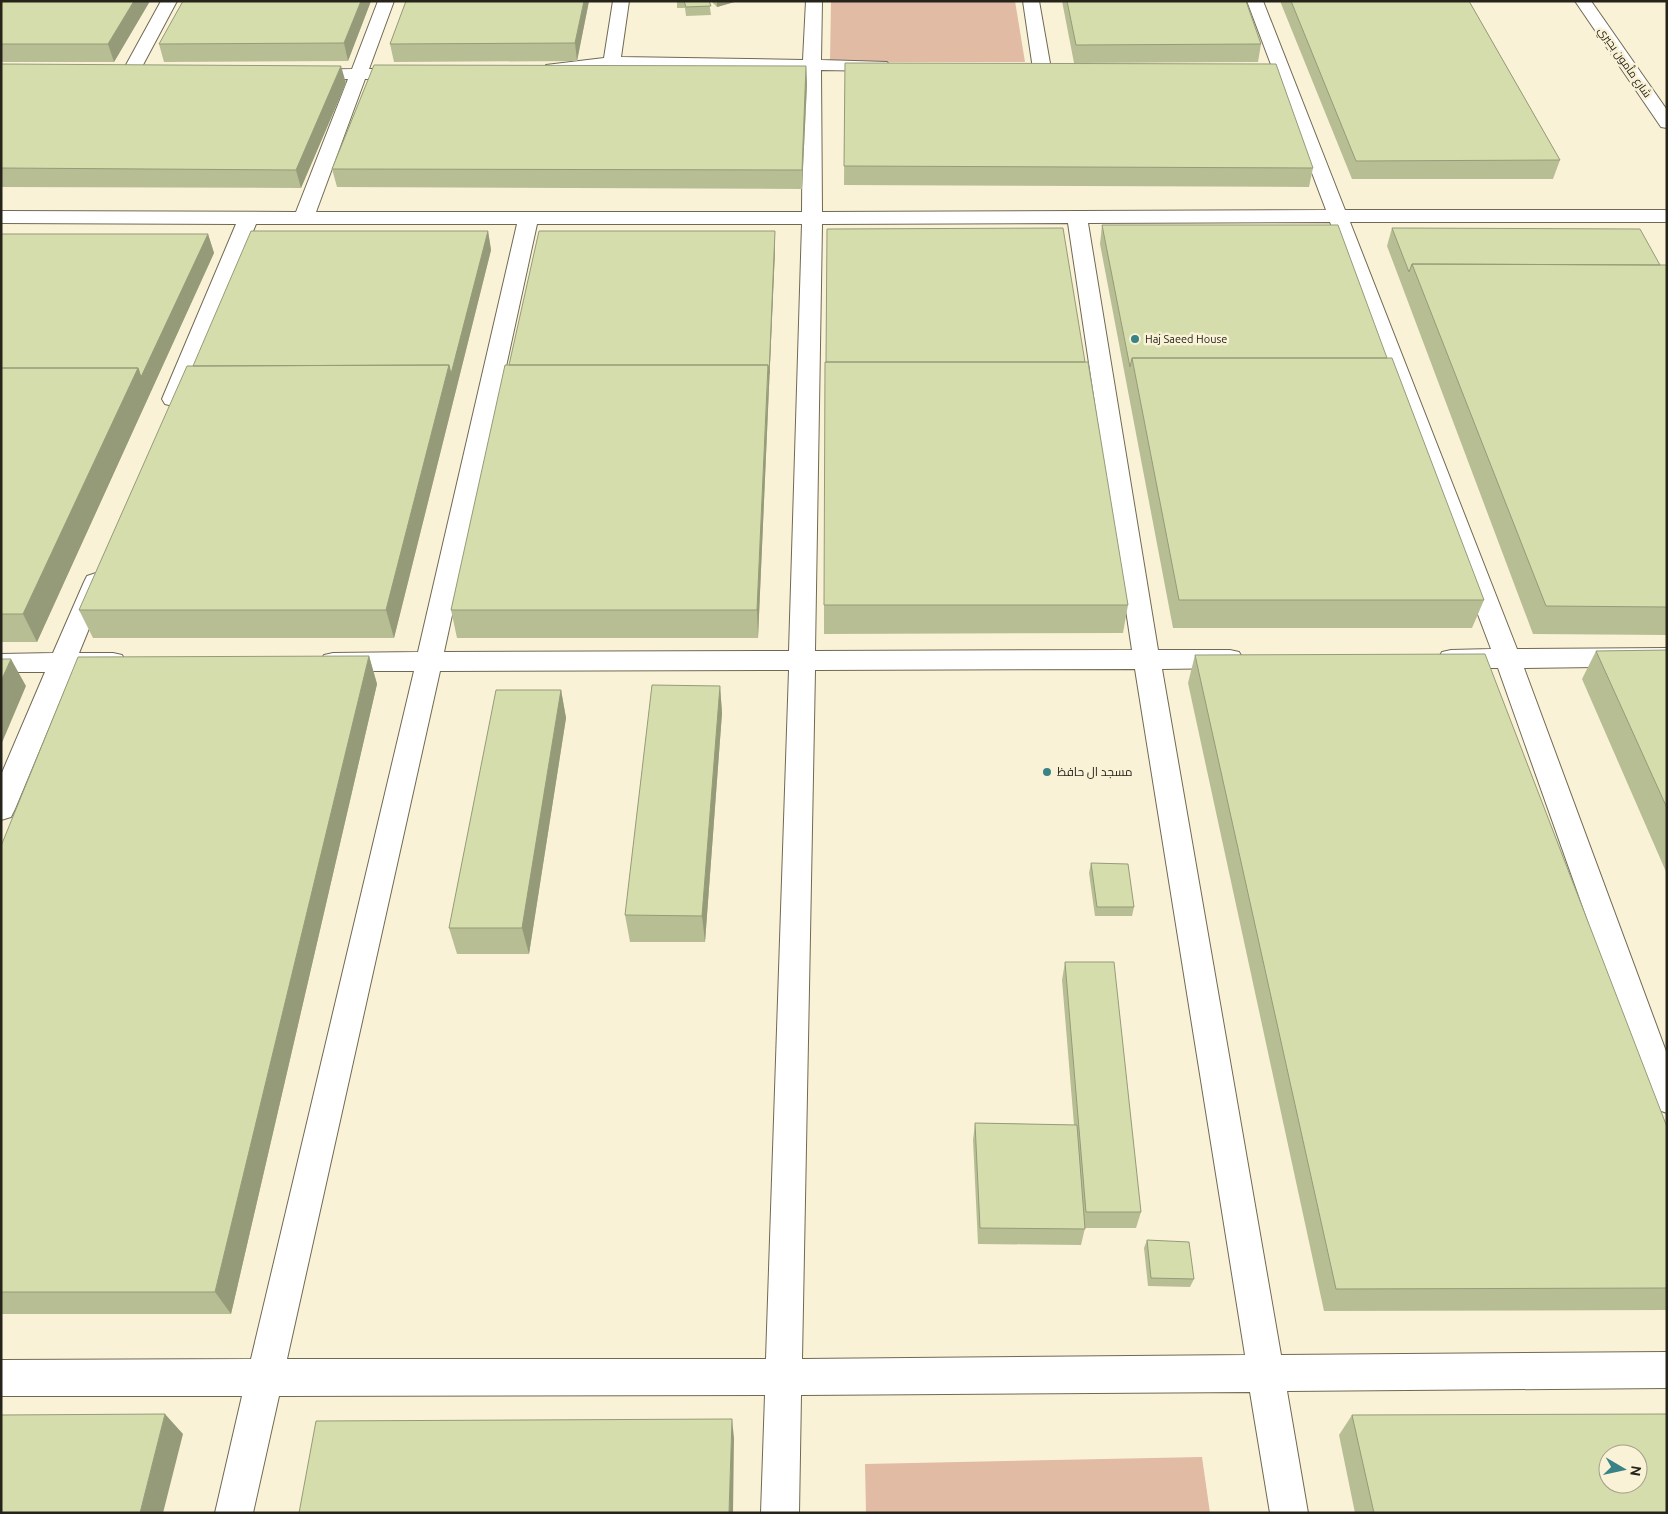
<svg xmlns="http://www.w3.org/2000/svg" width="1668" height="1514" font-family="Ubuntu,Cairo,sans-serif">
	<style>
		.green { fill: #e1bba4 }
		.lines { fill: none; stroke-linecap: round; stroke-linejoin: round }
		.minor-casing { stroke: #706952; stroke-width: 2 }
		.tertiary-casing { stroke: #706952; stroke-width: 2 }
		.minor { fill: #fff; fill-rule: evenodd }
		.tertiary { fill: #fff; fill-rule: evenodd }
		.wall { fill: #b7be94 }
		.shaded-wall { fill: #959b78 }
		.building { fill: #d5ddac; stroke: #959b78; fill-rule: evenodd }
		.poi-dot { fill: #398285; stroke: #faf2d7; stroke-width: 2 }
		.labels { text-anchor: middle; stroke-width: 5; stroke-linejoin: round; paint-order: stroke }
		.far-street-label { font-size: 11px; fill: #26241a; stroke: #faf2d7 }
		.far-poi-label { font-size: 11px; fill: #26241a; stroke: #faf2d7; text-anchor: start }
		.poi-label { font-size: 12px; fill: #26241a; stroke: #faf2d7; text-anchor: start }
	</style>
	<rect width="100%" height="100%" fill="#faf2d7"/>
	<path class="green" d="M831,1H1015L1025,62H830Z
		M1202,1457L1210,1513H866L865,1464Z"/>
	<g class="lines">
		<defs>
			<path id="minor" d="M161,1H177L136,78L130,79L124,78L121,74Z
				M378,1H394L369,69H413L416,73L413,77L407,78L365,79L316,212H802L803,70L612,67L552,74L546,73L543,69L546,65L604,58L613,1H629L621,57L803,60L806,1H822L821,60L887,62L890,66L887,70L881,71L821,70L822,212L1326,210L1247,1H1263L1345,210H1667V222H1350L1517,649L1667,648V666L1524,668L1667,1054V1113L1656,1109L1651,1099L1498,668H1451L1442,666L1438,659L1442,652L1451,650L1491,649L1330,222L1088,223L1158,650H1230L1239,652L1243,659L1239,666L1230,668L1162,669L1281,1355L1667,1352V1388L1287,1391L1308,1513H1270L1250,1392L801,1395L799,1513H761L765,1395L279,1396L253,1513H215L242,1396H1V1360L251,1359L414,671H333L324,669L320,662L324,655L333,653L418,652L517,224H256L184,399L181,404L173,406L165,404L162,399L236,224L1,223V211L296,212L348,79L307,80L301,79L298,75L301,71L307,70L352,69ZM1068,223L1132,650L815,651L822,224ZM537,224H802L789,651L444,652ZM1135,669L1245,1355L802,1359L815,670ZM789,670L766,1359H287L440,671Z
				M1023,1H1039L1051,69L1048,73L1042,74L1036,73L1033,69Z
				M96,573L105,576L108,582L79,653H113L122,655L126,662L122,669L113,671L72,672L15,809L11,817L1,820V775L45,672H1V654L53,653L84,582L87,576Z"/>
			<path id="tertiary" d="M1575,1H1591L1667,110V128L1661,127Z"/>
		</defs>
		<use href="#minor" class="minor-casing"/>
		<use href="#tertiary" class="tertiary-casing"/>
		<use href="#minor" class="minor"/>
		<use href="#tertiary" class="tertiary"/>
	</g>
	<path class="wall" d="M1,1H150L114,62H1Z
		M371,1L348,61L164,62L159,44Z
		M406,1H589L577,61L394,62L390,44Z
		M677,1H709L711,15L686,16L685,8H677Z
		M711,1H738L717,7Z
		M1062,1H1246L1261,44L1258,62L1074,63Z
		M1280,1H1469L1560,160L1553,179H1352Z
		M845,63L1313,168L1309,187L844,185Z
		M1,64L346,83L301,188L1,187Z
		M806,66L807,84L802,189L337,187L332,169Z
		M1102,225L1387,358L1484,600L1472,628H1173L1100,244Z
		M1392,228L1660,265H1667V635L1533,634L1387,246Z
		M488,231L491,250L394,638H93L79,610Z
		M1,234H208L214,253L37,642H1Z
		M775,250L758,638H457L451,610L509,365Z
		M1085,362L1128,605L1123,633L824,634V605Z
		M1667,650V874L1582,679L1596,651Z
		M1195,655L1667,1127V1310L1324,1311L1188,683Z
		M369,656L377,684L231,1314H1V846Z
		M720,686L722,713L705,942H630L625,915Z
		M561,690L566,718L529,954H457L449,928Z
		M1091,863L1134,907L1132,916H1095L1089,873Z
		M1065,962L1141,1212L1136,1228H1085L1081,1245L978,1244L973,1140L975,1123L1074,1125L1062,980Z
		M1147,1240L1194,1279L1190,1287L1148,1286L1144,1248Z
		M1352,1415L1667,1513H1355L1339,1435Z"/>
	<path class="shaded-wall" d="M134,1H150L114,62L108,44Z
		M361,1H371L348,61L344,43Z
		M584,1H589L577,61L575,43Z
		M717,1H738L717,7Z
		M341,66L346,83L301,188L296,170Z
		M806,66L807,84L802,189V170Z
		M488,231L491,250L394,638L386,610L449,365Z
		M775,231V250L758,638L757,610Z
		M208,234L214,253L37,642L23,614L138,368Z
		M369,656L377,684L231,1314L215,1292Z
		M11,659L26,686L1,745V681Z
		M720,686L722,713L705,942L702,916Z
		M561,690L566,718L529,954L522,928Z
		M165,1414L183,1434L163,1513H140Z
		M732,1419L734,1438L733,1513H729Z"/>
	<path class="building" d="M1,1H134L108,44H1Z
		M183,1H361L344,43L159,44Z
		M406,1H584L575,43L390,44Z
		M684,1H709L711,6L686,7Z
		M1067,1H1246L1261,44L1076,45Z
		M1291,1H1469L1560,160L1356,161Z
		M845,63L1276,64L1313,168L844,166Z
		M1,64L341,66L296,170L1,168Z
		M374,65L806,66L802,170L332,169Z
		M1102,225H1338L1387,358H1132L1130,367Z
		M1063,228L1085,362H826L827,229Z
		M1392,228L1640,229L1660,265L1412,264L1409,272Z
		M251,231H488L451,374L449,365L193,366Z
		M539,231H775L769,374L768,365H509Z
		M1,234H208L141,377L138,368H1Z
		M1412,264L1667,265V607L1546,606Z
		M1132,358H1392L1484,600H1179Z
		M825,362H1088L1128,605H824Z
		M449,365L386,610H79L187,366Z
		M505,365H768L757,610H451Z
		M1,368H138L23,614H1Z
		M1667,650V808L1596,651Z
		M1485,654L1667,1127V1288L1336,1289L1195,655Z
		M369,656L215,1292H1V846L78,657Z
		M1,659H11L1,681Z
		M652,685L720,686L702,916L625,915Z
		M496,690H561L522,928H449Z
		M1091,863L1128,864L1134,907H1097Z
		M1065,962H1114L1141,1212H1086Z
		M975,1123L1077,1125L1085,1229L980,1228Z
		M1147,1240L1189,1242L1194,1279L1151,1278Z
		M165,1414L140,1513H1V1415Z
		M1667,1414V1513H1374L1352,1415ZM1608,1454H1638V1484H1608Z
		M732,1419L729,1513H299L316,1421Z"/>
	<g class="poi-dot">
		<circle cx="1135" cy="339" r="5"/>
		<circle cx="1047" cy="772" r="5"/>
	</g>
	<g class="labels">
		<g class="far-street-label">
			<text transform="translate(1625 62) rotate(55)" y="4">شارع مأمون بحيري</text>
		</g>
		<g class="far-poi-label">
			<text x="1145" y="343">Haj Saeed House</text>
		</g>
		<g class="poi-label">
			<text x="1057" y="776">مسجد ال حافظ</text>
		</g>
	</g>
	<rect width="1668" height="1514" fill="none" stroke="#26241a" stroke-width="5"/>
	<g transform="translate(1623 1469) rotate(99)"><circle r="24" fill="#faf2d7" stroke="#a5a08b"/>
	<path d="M0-4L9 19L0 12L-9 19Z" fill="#398285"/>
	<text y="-8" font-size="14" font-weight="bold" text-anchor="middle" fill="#26241a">N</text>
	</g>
</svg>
